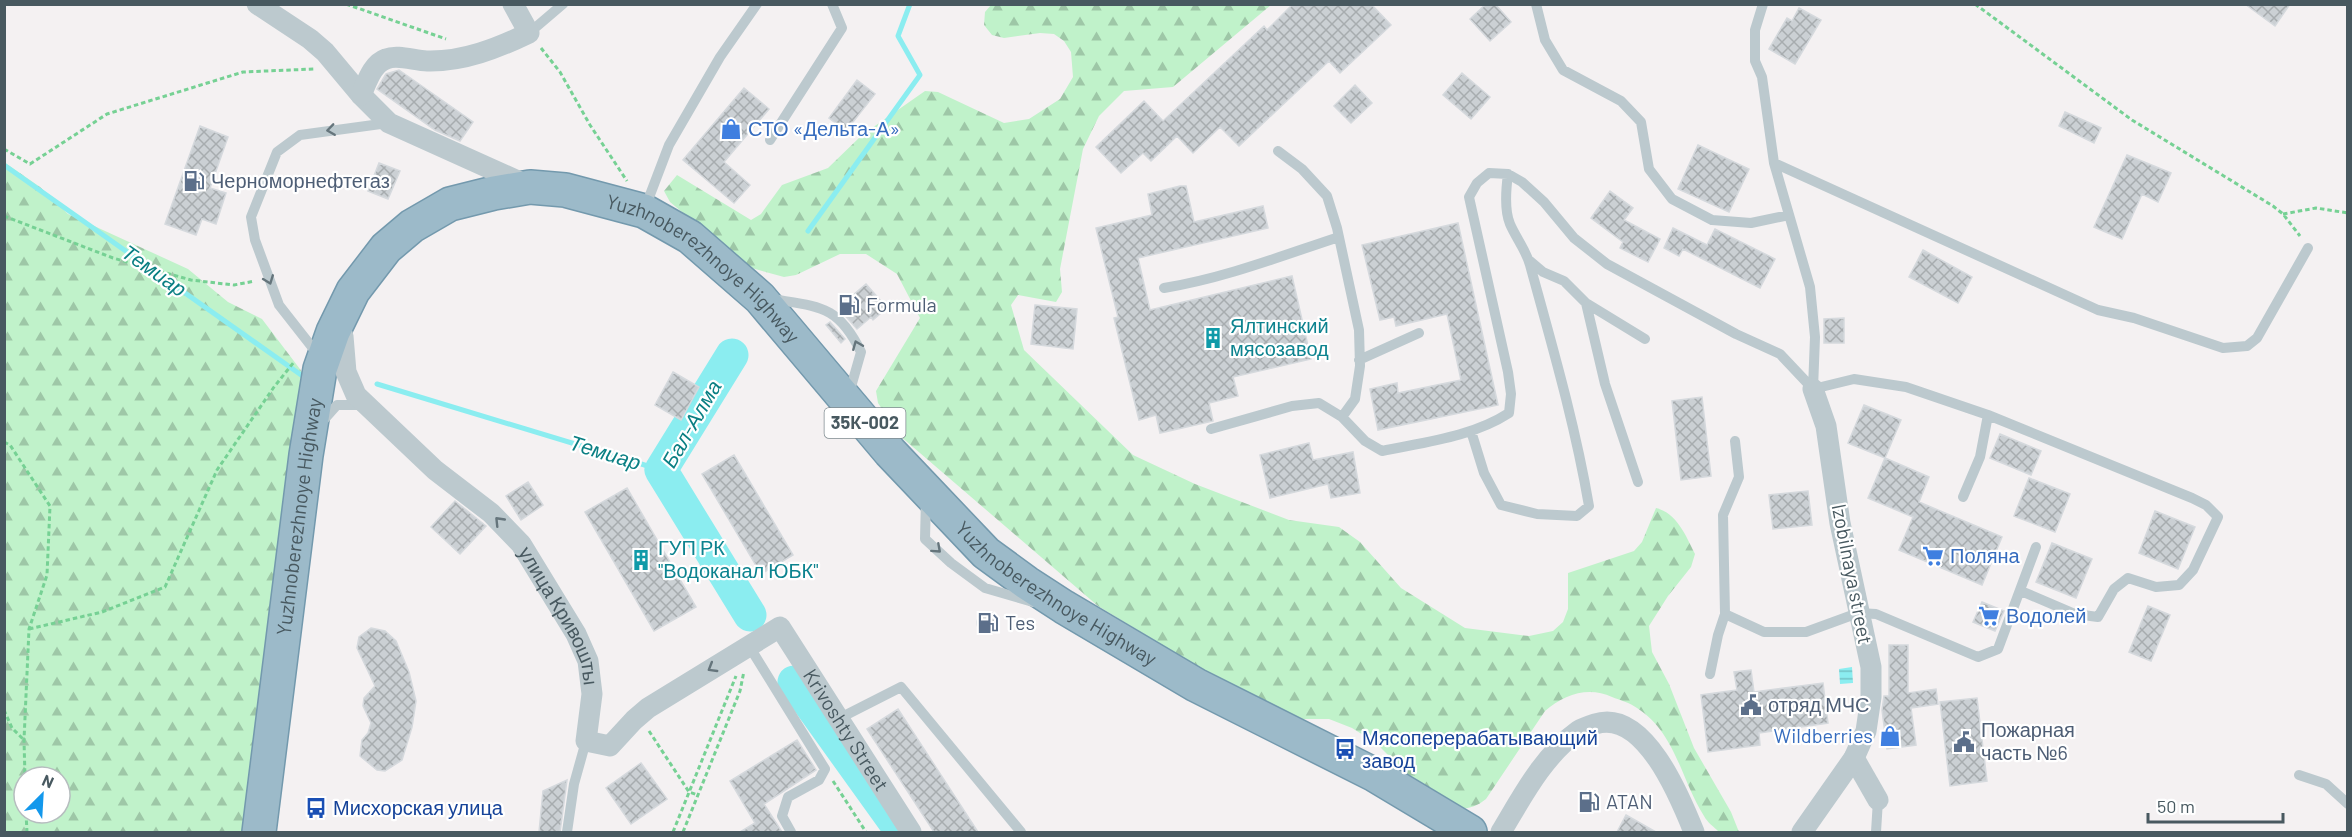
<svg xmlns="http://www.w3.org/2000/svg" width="2352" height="837" font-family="Barlow,sans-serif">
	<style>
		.forest { fill: url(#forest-firs); fill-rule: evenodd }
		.water { fill: url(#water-rules) }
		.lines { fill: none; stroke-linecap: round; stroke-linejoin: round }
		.stream { stroke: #8bedf0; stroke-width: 5 }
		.river { stroke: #8bedf0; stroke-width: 33 }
		.building { fill: url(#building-cross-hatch); stroke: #d5d9dd; stroke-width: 1.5 }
		.trunk-casing { stroke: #7399ad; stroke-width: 36 }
		.path { stroke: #76d194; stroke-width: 3; stroke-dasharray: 4.5 3; stroke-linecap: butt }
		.service { stroke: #bcc9ce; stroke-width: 10 }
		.minor { stroke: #bcc9ce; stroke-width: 21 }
		.trunk { stroke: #9cbac9; stroke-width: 33 }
		.oneway { stroke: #65757c }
		.labels { text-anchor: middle; stroke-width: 4.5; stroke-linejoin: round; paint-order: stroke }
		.shield { fill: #fff; stroke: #7f8b90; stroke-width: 1.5 }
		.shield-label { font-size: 18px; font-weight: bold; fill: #485960 }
		.shop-label { font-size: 20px; fill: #366cbe; stroke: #fff; text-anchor: start }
		.service-label { font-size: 20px; fill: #4e5e75; stroke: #fff; text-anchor: start }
		.street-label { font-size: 20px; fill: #485960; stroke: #fff }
		.culture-label { font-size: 20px; fill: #0d838f; stroke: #fff; text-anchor: start }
		.transit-label { font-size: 20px; fill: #164399; stroke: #fff; text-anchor: start }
		.water-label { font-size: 21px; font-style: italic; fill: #0a7f83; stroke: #fff }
	</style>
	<defs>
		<pattern id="forest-firs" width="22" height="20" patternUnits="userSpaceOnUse" patternTransform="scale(1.5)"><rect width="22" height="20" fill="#c0f2ca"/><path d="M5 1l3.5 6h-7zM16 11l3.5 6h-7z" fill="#9ec7a7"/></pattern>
		<pattern id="water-rules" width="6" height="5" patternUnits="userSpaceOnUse" patternTransform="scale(1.5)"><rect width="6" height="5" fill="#8bedf0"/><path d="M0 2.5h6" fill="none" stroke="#74c3c6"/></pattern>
		<pattern id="building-cross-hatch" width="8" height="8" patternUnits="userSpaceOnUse" patternTransform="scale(1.5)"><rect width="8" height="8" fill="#cbd0d4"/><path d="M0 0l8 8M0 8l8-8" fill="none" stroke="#a7acaf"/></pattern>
	</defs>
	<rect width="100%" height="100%" fill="#f4f1f2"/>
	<path class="forest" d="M991,5H1271L1173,87L1124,91L1099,116L1083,149L1060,269L1062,292L1056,302L1018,295L1011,305L1024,350L1133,455L1195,484L1289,520L1339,527L1360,542L1401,588L1465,628L1529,636L1553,631L1563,622L1568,609V573L1634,551L1642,542L1656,508C1677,513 1686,536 1695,554L1691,567L1668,596L1649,626L1652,652L1669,684L1694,748L1731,812L1739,832H1719C1714,827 1707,822 1704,816C1681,780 1676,733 1637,708C1630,703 1620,700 1612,697C1589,686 1564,694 1545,711L1486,799C1472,811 1454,811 1437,804L1376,743L1352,728L1329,719H1292L1268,709L1098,606L899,435L878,403L876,391L920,318L897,274L866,254H840L796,275L784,277L748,267L670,202L664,191L677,175L751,220L761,214L782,185L828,168L862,135L925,91L938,92L1004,123L1029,119L1060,99L1073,77L1071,52L1064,41L1054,34L1040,33L1004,38L992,35L984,25L985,12Z
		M4,162L40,187L68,214L188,269L228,302L262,319L309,381L249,832H5ZM24,777H60V813H24Z"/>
	<path class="water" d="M1852,667L1853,683L1840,684L1839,669Z"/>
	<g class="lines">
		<path class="stream" d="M4,165L304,377
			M808,231L920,75L898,36L910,4
			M377,384L661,470"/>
		<path class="river" d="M732,355L661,470L750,615
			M794,682L898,827"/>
	</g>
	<path class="building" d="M1293,4H1371L1391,25L1340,73L1329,61L1239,146L1220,127L1193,153L1177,136L1151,161L1143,153L1121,173L1096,147L1144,101L1163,121L1264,26L1267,30Z
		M1486,4H1495L1511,22L1490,41L1470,19Z
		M2245,4H2290L2275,26Z
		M1799,8L1821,20L1795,64L1769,49L1787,18L1792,21Z
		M399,70L473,122L460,141L435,130L377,89L386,74Z
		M1462,73L1490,97L1471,119L1443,95Z
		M857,80L875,94L846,131L829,118Z
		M1355,85L1372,103L1351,123L1334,106Z
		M744,88L769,109L724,162L750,185L734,203L683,160Z
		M2065,112L2101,128L2094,143L2059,126Z
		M200,126L228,137L210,188L226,193L216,224L202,219L196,235L165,224Z
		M1698,145L1749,169L1729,212L1678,189Z
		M2127,155L2171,173L2158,202L2142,194L2122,239L2094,227Z
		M379,163L400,171L388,199L368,191Z
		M1180,186H1186L1194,222L1263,206L1268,228L1138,258L1150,310L1292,276L1311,359L1233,377L1238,396L1209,403L1213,421L1160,433L1156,415L1139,420L1114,318L1118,317L1096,228L1152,215L1148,194Z
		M1610,191L1633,208L1624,220L1660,239L1648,262L1620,248L1623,242L1591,218Z
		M1458,223L1498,405L1378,430L1370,389L1397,383L1398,393L1461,380L1447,314L1396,326L1394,317L1380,320L1362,245Z
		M1673,228L1707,245L1715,229L1775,259L1760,288L1683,249L1679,256L1664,248Z
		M1923,250L1972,277L1958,303L1909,277Z
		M866,284L887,308L873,320L871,317L857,329L842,312L857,299L853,295Z
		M1035,305L1077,309L1073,349L1031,344Z
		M1844,318V343H1824V319Z
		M830,322L845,339L841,343L826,325Z
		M673,372L699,387L681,420L655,405Z
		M1702,397L1711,476L1681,480L1672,401Z
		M1864,405L1901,420L1885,458L1848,443Z
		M2000,434L2041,451L2031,475L1990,458Z
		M1309,443L1313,460L1353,452L1360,493L1331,498L1328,484L1270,498L1260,455Z
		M734,455L793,555L761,574L702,474Z
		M1885,458L1929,477L1919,502L2002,537L1982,585L1899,550L1913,517L1868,498Z
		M2029,478L2070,494L2055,532L2014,516Z
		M528,482L543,505L521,520L506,496Z
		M627,488L696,607L654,631L585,512Z
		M1808,491L1812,525L1773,529L1769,495Z
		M455,501L486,526L460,554L431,527Z
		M2155,511L2195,527L2178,569L2139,553Z
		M2052,543L2092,559L2076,598L2036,582Z
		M1982,602L2004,611L1995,631L1973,622Z
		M2148,606L2170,615L2151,661L2129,652Z
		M977 623a11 11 0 1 1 22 0a11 11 0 1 1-22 0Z
		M371,628L385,631L396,641L409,672L416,701L412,727L402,760L385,771L377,770L360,756L362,740L368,733L371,723L363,706L364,698L375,686L357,648L359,637Z
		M1889,645H1908V693L1936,689L1938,704L1911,708L1916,745L1887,749L1882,710L1884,696H1889Z
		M1751,670L1754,692L1823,683L1828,723L1759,733L1760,745L1708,752L1701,695L1737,690L1734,672Z
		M1977,698L1987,781L1950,786L1940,702Z
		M898,709L978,832H934L867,729Z
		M797,740L816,770L764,804L782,832H740L755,823L730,781Z
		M641,763L667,799L631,824L606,788Z
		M567,780L560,832H539L543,791Z
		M1626,815L1656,832H1617Z"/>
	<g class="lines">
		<defs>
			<g id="trunk">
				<path id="s2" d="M259,832L306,455L320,369L333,332L353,291L386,248L412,226L450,204L494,193L530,187L565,190L644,211L690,237L760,298L890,452L986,553L1027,583L1064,607L1196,685L1375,775L1470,832"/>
			</g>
		</defs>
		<use href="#trunk" class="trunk-casing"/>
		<path class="path" d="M346,4L446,39
			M1975,4L2132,120L2273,206L2283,214L2300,236
			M541,48L560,72L590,125L627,181
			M4,149L30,164L107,114L243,72L314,69
			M2283,214L2316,208L2348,213
			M4,216L113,258L191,280L234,285L255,281
			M4,442L10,445L50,506L47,575L29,629L24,740L25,777
			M29,629L102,612L165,587L217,470L274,387L294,362
			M4,710L12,728L24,740
			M649,731L689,792L698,795
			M833,781L866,832
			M26,813L27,832
			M673,832L736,676
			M683,832L740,691L744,671"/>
		<path class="service" d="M1536,4L1545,40L1563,70L1621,101L1641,122L1649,169L1672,199L1712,220L1751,223L1789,215
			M1763,4L1755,30V61L1762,77L1774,163L1810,287L1815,337L1813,389
			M529,33L563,4
			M770,140L842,28L832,4
			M1278,151L1302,169L1327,196L1337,228L1359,330L1360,366L1355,399L1342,417
			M1774,163L2098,310L2134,318L2223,348L2247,346L2257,338L2308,248
			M645,208L669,145L720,57L757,4
			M1530,261L1543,272L1564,281L1586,303L1605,384L1638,482
			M1164,288C1225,278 1281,256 1339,237
			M772,299C820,307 838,305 861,352L849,394
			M1586,303L1645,339
			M319,356L279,305L255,240L251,217L277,152L300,135L388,123
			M1359,360L1419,333
			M1813,389L1854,379L1906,387L1988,415
			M321,423L337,405H358L363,407
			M1211,429L1292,406L1319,403L1342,417L1365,441L1382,451C1425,442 1472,437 1509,413L1511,394L1508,372L1469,197L1477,183L1489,173L1508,174L1522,182L1544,202L1574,238L1607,264L1736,334L1780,354L1813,389
			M1471,431L1484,473L1501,505L1537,514L1577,516L1589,506C1575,424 1552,345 1530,265C1526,250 1516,238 1510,224C1504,210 1506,189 1508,174
			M1735,441L1739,477L1723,515L1725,614L1764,632H1806L1858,613L1876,614L1978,657L1998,649L2036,547
			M1963,497L1980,457L1988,415L2192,498L2206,505L2218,517L2193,570L2179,585L2156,587L2128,578L2114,589L2098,617L2075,614L2021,591
			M926,499L925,539L951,563L985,588L1033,602
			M749,646L825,769L819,780L788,797L782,816L791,832
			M1710,674L1718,635L1725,614
			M838,719L901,687L1021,832
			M2299,775L2326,784L2348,804
			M567,832L574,784L586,741
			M1876,832L1878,800"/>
		<g class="minor">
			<path d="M257,4L310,39L325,52L361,95L389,123L529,186"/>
			<path d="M361,95C367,82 372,64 386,59C398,54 415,61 427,61C463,62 498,48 529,33L513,4"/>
			<path id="s1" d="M343,336L346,372L356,395L435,470L491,513L521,544L576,634L588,661L592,694L586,741L610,746L634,720L648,708L780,627L911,832"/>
			<path d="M1854,758L1878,800"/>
			<path d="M1501,832C1522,797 1543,756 1578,731C1583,728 1589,726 1595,724C1644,708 1680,797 1694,832"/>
			<path d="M1802,832L1854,758L1866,731L1871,697V667L1840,523L1826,426L1813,389"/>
		</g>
		<use href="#trunk" class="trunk"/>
	</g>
	<defs><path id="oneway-chevron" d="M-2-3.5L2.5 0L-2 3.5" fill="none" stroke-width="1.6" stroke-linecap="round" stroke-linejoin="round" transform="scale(1.5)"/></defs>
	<g class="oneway">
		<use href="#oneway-chevron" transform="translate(331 130) rotate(172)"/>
		<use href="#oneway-chevron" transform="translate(269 280) rotate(69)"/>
		<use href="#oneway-chevron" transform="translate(857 345) rotate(-112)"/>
		<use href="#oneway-chevron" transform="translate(499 521) rotate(-134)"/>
		<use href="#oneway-chevron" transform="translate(937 549) rotate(42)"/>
		<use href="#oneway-chevron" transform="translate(712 668) rotate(149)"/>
	</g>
	<defs>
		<symbol id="shop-bare" viewBox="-9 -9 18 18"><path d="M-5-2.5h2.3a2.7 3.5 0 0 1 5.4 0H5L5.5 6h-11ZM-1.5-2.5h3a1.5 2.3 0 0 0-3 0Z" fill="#3f7fe0" stroke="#fff" stroke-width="2.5" paint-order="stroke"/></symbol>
		<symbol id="fuel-bare" viewBox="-9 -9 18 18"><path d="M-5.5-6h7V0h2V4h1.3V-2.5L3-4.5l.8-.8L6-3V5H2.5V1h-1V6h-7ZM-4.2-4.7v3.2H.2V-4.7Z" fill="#5c6f8a" stroke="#fff" stroke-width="2.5" paint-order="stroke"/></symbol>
		<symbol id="building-bare" viewBox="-9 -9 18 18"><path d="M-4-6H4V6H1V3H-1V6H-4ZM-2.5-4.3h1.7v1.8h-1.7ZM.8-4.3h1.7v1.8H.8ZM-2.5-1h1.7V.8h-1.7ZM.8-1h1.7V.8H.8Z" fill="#0f9aa8" stroke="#fff" stroke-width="2.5" paint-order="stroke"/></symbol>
		<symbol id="supermarket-bare" viewBox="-9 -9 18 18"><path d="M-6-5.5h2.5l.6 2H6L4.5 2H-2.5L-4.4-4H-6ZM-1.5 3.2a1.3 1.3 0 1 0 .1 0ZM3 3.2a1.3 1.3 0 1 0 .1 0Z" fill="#3f7fe0" stroke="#fff" stroke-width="2.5" paint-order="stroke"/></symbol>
		<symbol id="civic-bare" viewBox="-9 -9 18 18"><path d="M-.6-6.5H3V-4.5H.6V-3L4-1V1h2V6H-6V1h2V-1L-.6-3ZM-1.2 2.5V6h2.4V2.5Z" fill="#5c6f8a" stroke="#fff" stroke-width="2.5" paint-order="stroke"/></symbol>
		<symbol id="bus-bare" viewBox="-9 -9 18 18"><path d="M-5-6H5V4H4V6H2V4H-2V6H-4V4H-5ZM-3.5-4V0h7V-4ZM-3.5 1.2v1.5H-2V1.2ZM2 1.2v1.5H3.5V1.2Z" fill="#1a4fb4" stroke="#fff" stroke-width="2.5" paint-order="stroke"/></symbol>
	</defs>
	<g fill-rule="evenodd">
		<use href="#shop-bare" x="716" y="114" width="30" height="30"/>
		<use href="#fuel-bare" x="179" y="166" width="30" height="30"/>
		<use href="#fuel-bare" x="834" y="290" width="30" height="30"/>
		<use href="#building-bare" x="1198" y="323" width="30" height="30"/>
		<use href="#supermarket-bare" x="1918" y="541" width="30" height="30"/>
		<use href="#building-bare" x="626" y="545" width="30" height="30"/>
		<use href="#supermarket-bare" x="1974" y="601" width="30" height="30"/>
		<use href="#fuel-bare" x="973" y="608" width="30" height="30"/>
		<use href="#civic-bare" x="1736" y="690" width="30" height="30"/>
		<use href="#shop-bare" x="1875" y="721" width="30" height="30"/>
		<use href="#civic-bare" x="1949" y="727" width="30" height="30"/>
		<use href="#bus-bare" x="1330" y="734" width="30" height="30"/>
		<use href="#fuel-bare" x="1574" y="787" width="30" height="30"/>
		<use href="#bus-bare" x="301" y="793" width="30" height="30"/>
	</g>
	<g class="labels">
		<rect class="shield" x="824.5" y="408" width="81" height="30" rx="4.5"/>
		<g class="shield-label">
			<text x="865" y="429">35К-002</text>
		</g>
		<g class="shop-label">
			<text x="748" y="136">СТО «Дельта-А»</text>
			<text x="1950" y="563">Поляна</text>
			<text x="2006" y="623">Водолей</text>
			<text x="1873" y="743" text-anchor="end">Wildberries</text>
		</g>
		<g class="service-label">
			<text x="211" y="188">Черноморнефтегаз</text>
			<text x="866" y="312">Formula</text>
			<text x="1005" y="630">Tes</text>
			<text x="1768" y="712">отряд МЧС</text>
			<text x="1981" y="737">Пожарная<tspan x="1981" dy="23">часть №6</tspan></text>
			<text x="1606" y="809">ATAN</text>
		</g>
		<g class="street-label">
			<text dy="7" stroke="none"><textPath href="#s2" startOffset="964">Yuzhnoberezhnoye Highway</textPath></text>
			<text dy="7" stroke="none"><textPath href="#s2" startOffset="318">Yuzhnoberezhnoye Highway</textPath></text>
			<text transform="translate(1852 574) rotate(79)" y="7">Izobilnaya street</text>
			<text dy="7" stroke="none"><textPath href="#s2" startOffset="1450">Yuzhnoberezhnoye Highway</textPath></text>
			<text dy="7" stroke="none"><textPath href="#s1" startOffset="366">улица Кривошты</textPath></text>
			<text dy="7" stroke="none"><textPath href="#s1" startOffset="855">Krivoshty Street</textPath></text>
		</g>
		<g class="culture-label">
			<text x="1230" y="333">Ялтинский<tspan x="1230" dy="23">мясозавод</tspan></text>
			<text x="658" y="555">ГУП РК<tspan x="658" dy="23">"Водоканал ЮБК"</tspan></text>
		</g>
		<g class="transit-label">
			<text x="1362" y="745">Мясоперерабатывающий<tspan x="1362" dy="23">завод</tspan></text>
			<text x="333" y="815">Мисхорская улица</text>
		</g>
		<g class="water-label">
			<text transform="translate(154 271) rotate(35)" y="7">Темиар</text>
			<text transform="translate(692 424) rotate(-60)" y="7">Бал-Алма</text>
			<text transform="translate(605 453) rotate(17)" y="7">Темиар</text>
		</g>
	</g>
	<rect width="2352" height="837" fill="none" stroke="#485960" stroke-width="12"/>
	<g transform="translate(42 795) rotate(24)"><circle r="28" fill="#ffffff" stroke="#b6bdbf" stroke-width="1.5"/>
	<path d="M0-4.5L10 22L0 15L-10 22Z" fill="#1398ec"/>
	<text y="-9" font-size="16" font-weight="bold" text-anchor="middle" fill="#485960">N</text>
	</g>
	<path d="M2148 813v9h135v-9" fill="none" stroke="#485960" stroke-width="3"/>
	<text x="2157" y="813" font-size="18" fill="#485960" stroke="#ffffff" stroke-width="4.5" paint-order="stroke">50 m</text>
</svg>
